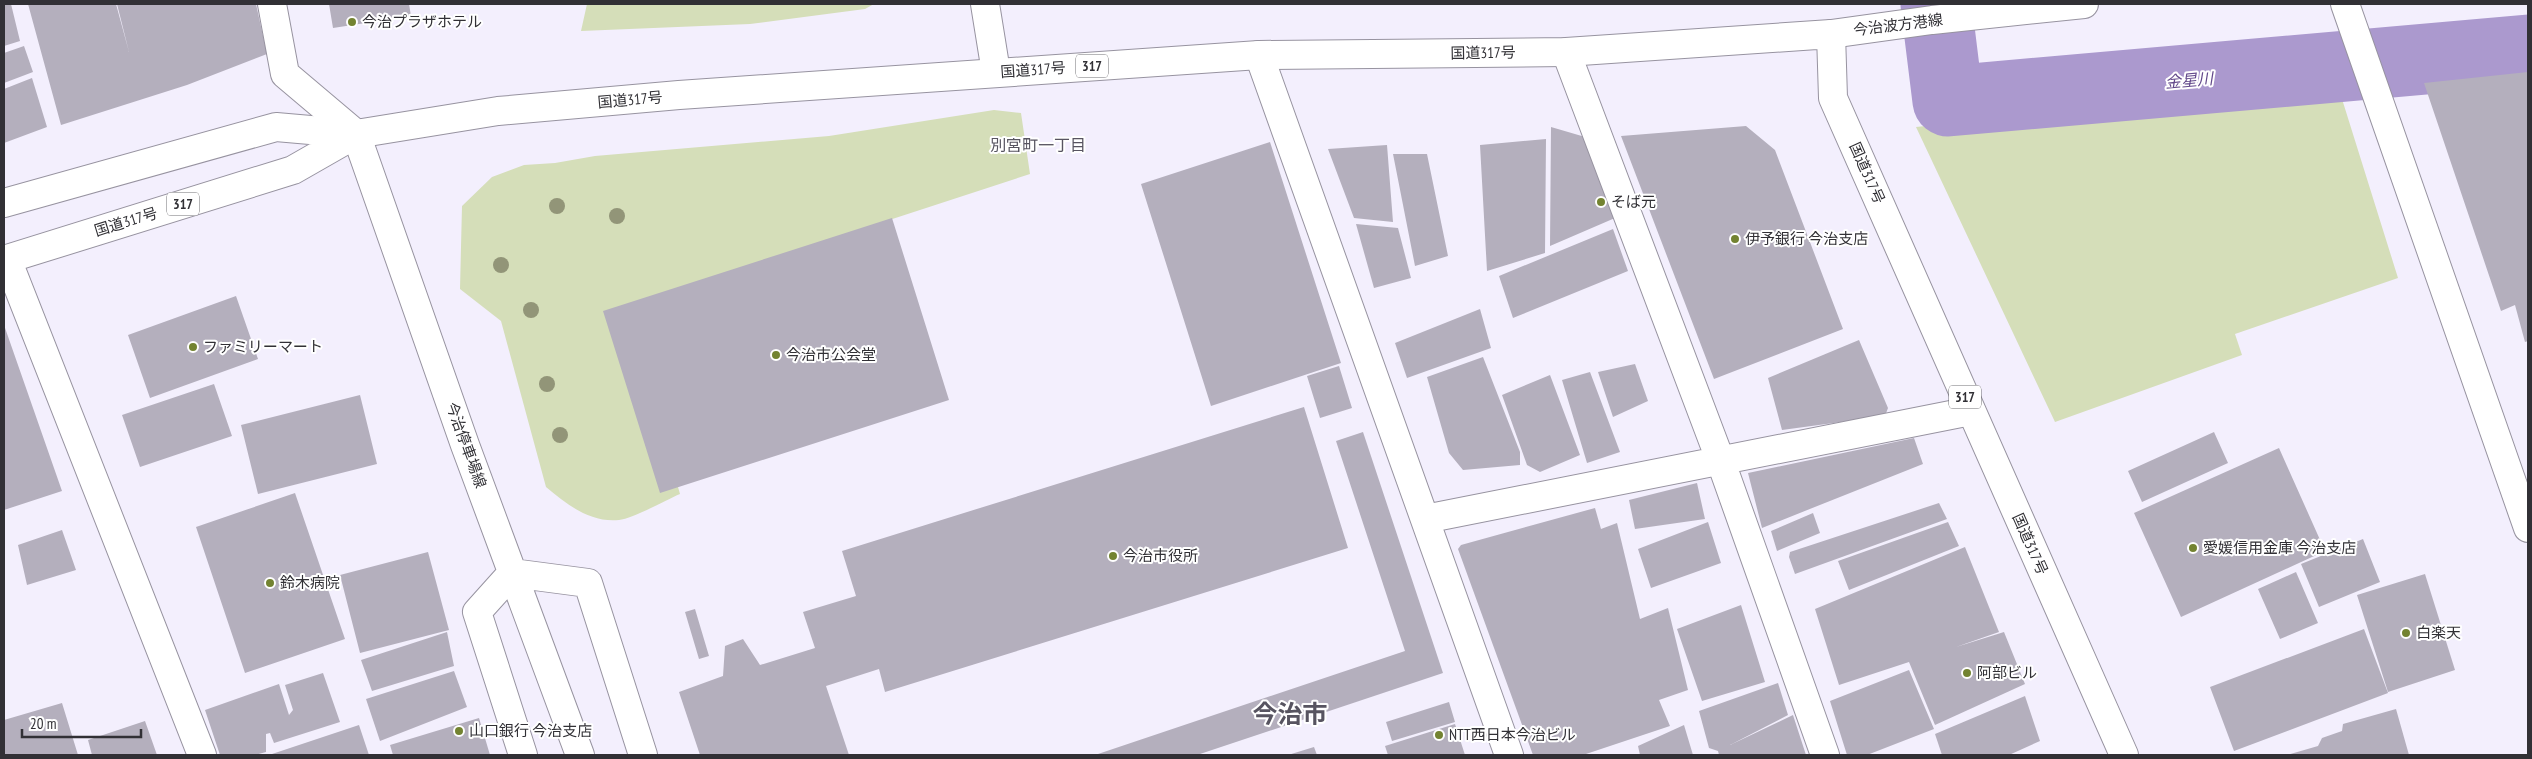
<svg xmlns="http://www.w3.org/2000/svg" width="2532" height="759" font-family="'PT Sans Narrow','Noto Sans JP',sans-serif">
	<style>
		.green { fill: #d5deb9 }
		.water { fill: #ab99ce }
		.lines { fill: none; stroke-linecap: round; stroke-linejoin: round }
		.river { stroke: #ab99ce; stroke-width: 71 }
		.building { fill: #b4afbd }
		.street-casing { stroke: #9793a0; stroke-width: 30 }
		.secondary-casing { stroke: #9793a0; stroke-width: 30 }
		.primary-casing { stroke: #9793a0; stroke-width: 30 }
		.highway-casing { stroke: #9793a0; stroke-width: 30 }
		.street { stroke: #fff; stroke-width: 28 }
		.secondary { stroke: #fff; stroke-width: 28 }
		.primary { stroke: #fff; stroke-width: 28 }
		.highway { stroke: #fff; stroke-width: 28 }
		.tree { fill: #929578 }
		.poi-dot { fill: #738331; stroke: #fff; stroke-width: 2 }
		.labels { text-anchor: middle; stroke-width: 4; stroke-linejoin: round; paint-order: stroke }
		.shield { fill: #fff; stroke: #6f6e72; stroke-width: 1 }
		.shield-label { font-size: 14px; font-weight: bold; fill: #313035 }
		.poi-label { font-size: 15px; fill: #313035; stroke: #fff; text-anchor: start }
		.street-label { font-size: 15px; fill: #313035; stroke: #fff }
		.water-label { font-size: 16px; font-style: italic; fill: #62488a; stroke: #fff }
		.neighbourhood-label { font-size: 16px; fill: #575460; stroke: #fff }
		.town-label { font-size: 25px; font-weight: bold; fill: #575460; stroke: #fff }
	</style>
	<rect width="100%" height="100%" fill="#f3effd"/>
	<path class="green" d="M587,4H874L865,9L750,24L581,31Z
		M2337,83L2398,278L2235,334L2242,355L2055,422L1916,127Z
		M994,110L1021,113L1030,174L626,306L680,494C666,500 632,519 619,520C590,523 566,504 546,487L501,321L460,289L462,206L492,177L524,165L555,163L595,156L829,136Z"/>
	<path class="water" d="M2528,48V72L2433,82L2428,58Z"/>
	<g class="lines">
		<path class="river" d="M1936,4L1948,101L2528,50"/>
	</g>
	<path class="building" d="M4,4H11L20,41L4,46Z
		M28,4H116L129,52L117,4H256L267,54L187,85L61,125Z
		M329,4H409L411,16L333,28Z
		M24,46L33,72L4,83V53Z
		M2528,72V341L2525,342L2515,305L2501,311L2424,83Z
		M32,78L47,127L4,143V89Z
		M1746,126L1775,150L1843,329L1714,379L1621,136Z
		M1551,127L1592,139L1615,218L1550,246Z
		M1546,139L1545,253L1487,271L1480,145Z
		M1270,142L1341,363L1211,406L1141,184Z
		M1387,145L1393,222L1354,218L1328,149Z
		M1393,154H1427L1448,256L1415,266Z
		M892,218L949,400L660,493L603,311Z
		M1356,224L1398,228L1411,278L1374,288Z
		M1613,229L1628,271L1513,318L1499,276Z
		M236,296L258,359L150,398L128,335Z
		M1480,309L1491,348L1407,378L1395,343Z
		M4,325L62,491L4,510Z
		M1859,340L1888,408L1885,416L1782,430L1768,378Z
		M1483,357L1520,452V465L1463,470L1449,453L1427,377Z
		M1635,364L1648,401L1613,417L1598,372Z
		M1339,366L1352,408L1320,418L1307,376Z
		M1590,372L1620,452L1587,463L1562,380Z
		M1550,375L1580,455L1540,472L1527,465L1502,395Z
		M214,384L232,436L140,467L122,415Z
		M360,395L377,464L258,494L241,425Z
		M1304,407L1348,548L885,692L879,669L826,686L849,755H700L679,692L723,676L725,646L743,639L760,665L815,648L803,612L856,596L842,551Z
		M1363,432L1443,673L1197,755H1095L1405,651L1336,441Z
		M2214,432L2228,463L2142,502L2128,471Z
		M1914,438L1923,464L1762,528L1748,473Z
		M2279,448L2325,551L2181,617L2134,513Z
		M1697,483L1705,519L1635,529L1629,500Z
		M295,493L345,639L245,673L196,527Z
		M1939,503L1947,519L1795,574L1789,557L1790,552Z
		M1595,508L1601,529L1617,523L1640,619L1668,608L1688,690L1659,700L1670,726L1583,755H1533L1458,549L1461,545Z
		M1813,513L1820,533L1777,551L1771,531Z
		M1708,522L1721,563L1651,588L1638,549Z
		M1948,522L1959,546L1849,590L1838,561Z
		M62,530L76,570L27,585L18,545Z
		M2363,539L2380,582L2319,607L2301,564Z
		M1965,547L1999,632L1956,647L2004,632L2025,684L1935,725L1909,662L1839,685L1815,609Z
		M428,552L449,630L360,653L340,575Z
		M2296,572L2318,623L2280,639L2258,589Z
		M2425,574L2455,670L2388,692L2357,595Z
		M1741,605L1765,682L1702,701L1677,629Z
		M695,609L709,656L699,659L685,612Z
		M2364,629L2388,693L2234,751L2210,687Z
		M447,632L454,666L372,691L361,660Z
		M1909,670L1934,729L1867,755H1847L1830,701Z
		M454,671L467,707L380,741L366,699Z
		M323,673L340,722L274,743L270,733L266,734V752L255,755H220L205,710L279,684L289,715L293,710L285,685Z
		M1778,683L1788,715L1730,745L1793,715L1806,755H1719L1718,751L1709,748L1699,711Z
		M2025,696L2040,741L2009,755H1942L1935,734Z
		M1449,702L1455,722L1392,741L1386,722Z
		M62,703L78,755H4V720Z
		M2396,709L2409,755H2287L2318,746L2322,738L2342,731L2343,724Z
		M479,718L490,755H393L390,745Z
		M145,721L157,755H92L88,740Z
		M1455,724L1465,755H1388L1385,746Z
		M359,725L369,755H269Z
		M1684,725L1693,755H1640L1638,746Z
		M1314,747L1317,755H1288Z"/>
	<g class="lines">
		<defs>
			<path id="street" d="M272,4L285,74L356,134
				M2345,4L2528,528
				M1566,52L1721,462L1825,755
				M1259,55L1509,755
				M7,259L202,755
				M1425,519L1971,411"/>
			<path id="secondary" d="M356,134L465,445L580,755
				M523,755L477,612L512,573L588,583L643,755"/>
			<path id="primary" d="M985,4L996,72
				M1831,34L1932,20L2084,4"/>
			<path id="highway" d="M4,203L276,127L356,134L498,111L679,95L1259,55L1566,52L1831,34L1833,98L2124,755
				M4,260L293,170L356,134"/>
		</defs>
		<use href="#street" class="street-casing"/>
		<use href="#secondary" class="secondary-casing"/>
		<use href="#primary" class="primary-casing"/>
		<use href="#highway" class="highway-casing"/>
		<use href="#street" class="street"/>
		<use href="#secondary" class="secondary"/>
		<use href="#primary" class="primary"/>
		<use href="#highway" class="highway"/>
	</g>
	<g class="tree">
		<circle cx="557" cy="206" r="8"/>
		<circle cx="617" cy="216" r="8"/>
		<circle cx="501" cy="265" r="8"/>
		<circle cx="531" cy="310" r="8"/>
		<circle cx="547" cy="384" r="8"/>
		<circle cx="560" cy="435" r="8"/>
	</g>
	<g class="poi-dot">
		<circle cx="352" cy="22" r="5"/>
		<circle cx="1601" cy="202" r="5"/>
		<circle cx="1735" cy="239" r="5"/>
		<circle cx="193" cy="347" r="5"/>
		<circle cx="776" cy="355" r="5"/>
		<circle cx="2193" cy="548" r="5"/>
		<circle cx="1113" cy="556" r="5"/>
		<circle cx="270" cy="583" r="5"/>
		<circle cx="2406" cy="633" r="5"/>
		<circle cx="1967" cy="673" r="5"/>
		<circle cx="459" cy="731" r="5"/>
		<circle cx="1439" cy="735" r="5"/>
	</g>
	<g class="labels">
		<g class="shield">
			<rect x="1076" y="54.5" width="32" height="23" rx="4"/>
			<rect x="167" y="192.5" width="32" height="23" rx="4"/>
			<rect x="1949" y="385.5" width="32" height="23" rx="4"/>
		</g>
		<g class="shield-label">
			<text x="1092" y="71">317</text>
			<text x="183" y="209">317</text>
			<text x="1965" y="402">317</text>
		</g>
		<g class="poi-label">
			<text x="362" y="27">今治プラザホテル</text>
			<text x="1611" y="207">そば元</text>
			<text x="1745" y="244">伊予銀行 今治支店</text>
			<text x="203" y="352">ファミリーマート</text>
			<text x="786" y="360">今治市公会堂</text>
			<text x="2203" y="553">愛媛信用金庫 今治支店</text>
			<text x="1123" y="561">今治市役所</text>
			<text x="280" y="588">鈴木病院</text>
			<text x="2416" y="638">白楽天</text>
			<text x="1977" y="678">阿部ビル</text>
			<text x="469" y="736">山口銀行 今治支店</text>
			<text x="1449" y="740">NTT西日本今治ビル</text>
		</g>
		<g class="street-label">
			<text transform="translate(1898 25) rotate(-7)" y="5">今治波方港線</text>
			<text transform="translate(1483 53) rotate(-1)" y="5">国道317号</text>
			<text transform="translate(1033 70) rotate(-4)" y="5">国道317号</text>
			<text transform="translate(630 100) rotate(-5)" y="5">国道317号</text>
			<text transform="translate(1867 173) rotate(66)" y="5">国道317号</text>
			<text transform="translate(126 222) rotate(-17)" y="5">国道317号</text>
			<text transform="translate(466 445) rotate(70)" y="5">今治停車場線</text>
			<text transform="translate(2030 544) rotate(66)" y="5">国道317号</text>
		</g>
		<g class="water-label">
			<text transform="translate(2189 80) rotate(-5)" y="6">金星川</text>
		</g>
		<g class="neighbourhood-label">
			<text x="1038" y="151">別宮町一丁目</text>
		</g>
		<g class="town-label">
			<text x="1290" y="723">今治市</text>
		</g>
	</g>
	<rect width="2532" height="759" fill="none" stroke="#313035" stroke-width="10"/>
	<path d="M22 729v8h119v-8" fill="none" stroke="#313035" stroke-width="2.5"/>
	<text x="30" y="729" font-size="15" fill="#313035" stroke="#ffffff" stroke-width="4" paint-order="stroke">20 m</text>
</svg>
